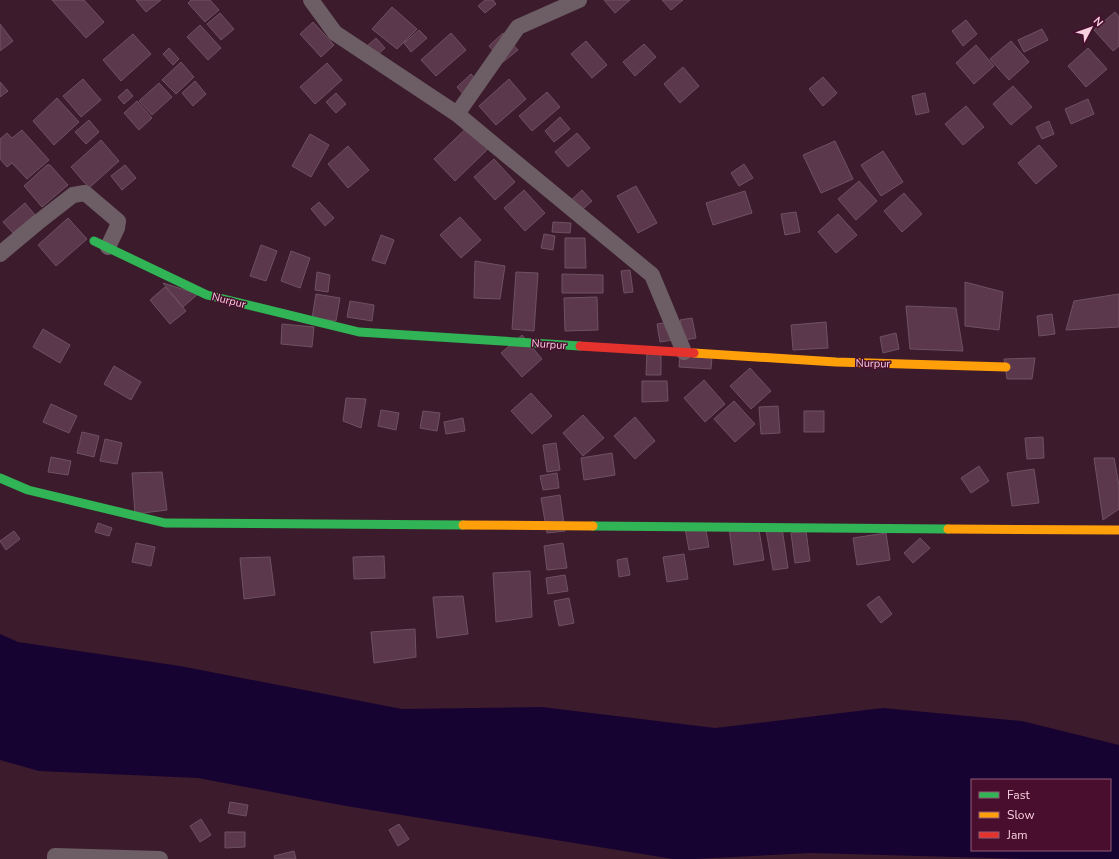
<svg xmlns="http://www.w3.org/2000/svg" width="1119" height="859" font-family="'Nunito Sans',sans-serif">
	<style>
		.water { fill: #170332; fill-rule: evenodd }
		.building { fill: #5c384c; stroke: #6e5260 }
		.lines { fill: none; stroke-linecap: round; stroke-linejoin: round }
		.street { stroke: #6c5e64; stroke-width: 16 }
		.fast { stroke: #30b455; stroke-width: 9 }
		.slow { stroke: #ff9f0a; stroke-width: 9 }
		.jam { stroke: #e5322d; stroke-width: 9 }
		.labels { text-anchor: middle; stroke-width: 3; stroke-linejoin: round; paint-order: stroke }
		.street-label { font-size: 11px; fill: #f7d0e0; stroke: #490e2e }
	</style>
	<rect width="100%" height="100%" fill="#3c1b2d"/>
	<path class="water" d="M0,634L18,642L180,666L402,709L542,707L715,728L883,708L1022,721L1119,745V859H1026L811,853L694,859H673L346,806L198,778L39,771L0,760ZM972,780H1110V850H972Z"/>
	<path class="building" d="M52,0H84L104,22L86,38Z
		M136,0H161L146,12Z
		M191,0H210L219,10L205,22L188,3Z
		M485,0H493L496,4L485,13L478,6Z
		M604,0H630L615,13Z
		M662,0H683L671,10Z
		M392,7L417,29L397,49L372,29Z
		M1115,12L1119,17V46L1113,51L1094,30Z
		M220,13L234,29L221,40L207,24Z
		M966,20L977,34L963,46L952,31Z
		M313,22L334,45L321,57L300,34Z
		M0,24L13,41L0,51Z
		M200,25L221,48L208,60L187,37Z
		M1042,29L1048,40L1024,52L1018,40Z
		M419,30L427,38L411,52L404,43Z
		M451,33L466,50L436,76L421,60Z
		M503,33L518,50L503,62L489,46Z
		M133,34L151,54L121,81L103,60Z
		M376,38L385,48L376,56L367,46Z
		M586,41L607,65L592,78L571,54Z
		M1011,41L1029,62L1009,80L990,59Z
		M644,44L656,57L635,76L623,62Z
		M976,45L994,66L974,84L956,63Z
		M169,48L179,59L173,65L163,54Z
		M1088,48L1107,69L1086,87L1068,66Z
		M181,62L194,77L176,94L162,80Z
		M327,63L342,80L315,104L300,87Z
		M683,67L699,86L680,103L664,84Z
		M471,74L483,88L469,101L457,87Z
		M823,77L837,93L823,106L809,89Z
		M83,79L101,100L81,117L63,96Z
		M509,79L526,99L496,125L479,106Z
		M195,81L206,94L193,106L182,93Z
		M0,82L8,91L0,97Z
		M159,83L172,97L152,115L139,101Z
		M1013,86L1032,107L1011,125L993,104Z
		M127,89L133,96L124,104L118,97Z
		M547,92L560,107L532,131L519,116Z
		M336,93L346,104L336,113L326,102Z
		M925,93L929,112L916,115L912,96Z
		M57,98L79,122L54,145L33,121Z
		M1088,99L1094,114L1071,124L1065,109Z
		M137,101L152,118L139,130L124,113Z
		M966,106L984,127L963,145L945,124Z
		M560,117L570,129L554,142L545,131Z
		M89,120L99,132L86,144L75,132Z
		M1049,121L1054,134L1042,139L1036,127Z
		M473,122L493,144L455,181L434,159Z
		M22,130L49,160L27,179L12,163L7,167L0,159V139L7,133L12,138Z
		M577,133L590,148L568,167L555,152Z
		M310,134L329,145L311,177L292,166Z
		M101,140L119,161L89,188L71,167Z
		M835,141L853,179L821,193L803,155Z
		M1039,145L1057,166L1036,184L1018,163Z
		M348,146L369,170L348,188L328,164Z
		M883,151L903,182L881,196L861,165Z
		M494,159L515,182L495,200L474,177Z
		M744,164L753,178L739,186L731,173Z
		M47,165H50L68,185L42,207L24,186Z
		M125,165L136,178L122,190L111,176Z
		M859,181L877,201L856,220L838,199Z
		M636,186L657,223L638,233L617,196Z
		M524,190L545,213L525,231L504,208Z
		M582,190L592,201L576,215L567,204Z
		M745,191L752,213L713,225L706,203Z
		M904,193L922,214L902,232L884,211Z
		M319,202L334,218L325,226L311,209Z
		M25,203L35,215L13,233L3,222Z
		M796,212L800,232L785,235L781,214Z
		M838,214L857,235L836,253L818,232Z
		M460,217L481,240L461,258L440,235Z
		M68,218L87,239L56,266L38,245Z
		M553,222L571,223L570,233L552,232Z
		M544,234L555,236L553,250L541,248Z
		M381,235L394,240L385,264L372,260Z
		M565,238H585L586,268H565Z
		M261,245L277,251L266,281L250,276Z
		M291,251L310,258L300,288L281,281Z
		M475,261L505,266L500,299L474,298Z
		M630,270L633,292L624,293L621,271Z
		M317,272L330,275L328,292L315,290Z
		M516,272L538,273L534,331L512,329Z
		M562,274L603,275V293H562Z
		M965,282L1003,292L999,330L965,326Z
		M163,283L198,294L183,307Z
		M165,287L186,311L170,324L150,300Z
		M316,294L340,298L336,321L312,318Z
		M1119,294V327L1066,330L1074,301Z
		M597,297L598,330L565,331L564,298Z
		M350,301L374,305L372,321L347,317Z
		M906,306L956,308L963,351L910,349Z
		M1052,314L1055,334L1039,336L1037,316Z
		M692,318L696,338L684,340L680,320Z
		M677,321L679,339L660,342L657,324Z
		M826,322L828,348L793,350L791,325Z
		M282,324L314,327L312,347L281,344Z
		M43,329L70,345L60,363L33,347Z
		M896,333L899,349L883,353L880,337Z
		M522,335L542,359L522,377L501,353Z
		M647,352H661V375H646Z
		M680,354L712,357L711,369L679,367Z
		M1035,358L1032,379H1007L1004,359Z
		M114,366L141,382L131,400L104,384Z
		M750,368L771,391L751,409L730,386Z
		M704,380L725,404L705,422L684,398Z
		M642,381H667L668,401L642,402Z
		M531,393L552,416L532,434L511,411Z
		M346,398L366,399L361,428L343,421Z
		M734,401L755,424L735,442L714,419Z
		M51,404L77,416L69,433L43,422Z
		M778,406L780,433L761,434L759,407Z
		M381,410L399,413L396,430L378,426Z
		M423,411L440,413L437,431L420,428Z
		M804,411H824V432H804Z
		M583,415L604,438L583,456L563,433Z
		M635,417L655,441L635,459L614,436Z
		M463,418L465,431L446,434L444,422Z
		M82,432L99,436L94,457L77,453Z
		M1043,437L1044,458L1027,459L1025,438Z
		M105,439L122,443L117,464L100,461Z
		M556,443L560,470L547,472L543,445Z
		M612,453L615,475L584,480L581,458Z
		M51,457L71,461L68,475L48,472Z
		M1094,458H1114L1119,485V509L1103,520Z
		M979,466L989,481L971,493L961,478Z
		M1034,469L1039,503L1012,506L1007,473Z
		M162,472L167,510L135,514L132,473Z
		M557,473L559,488L543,490L540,476Z
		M560,495L565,531L547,533L541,498Z
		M98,523L112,528L109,536L95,532Z
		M758,524L764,560L734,565L729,528Z
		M705,525L709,547L689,550L685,528Z
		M782,528L788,568L773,570L766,530Z
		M14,531L20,539L6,550L0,541Z
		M806,531L810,561L795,563L791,533Z
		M886,533L890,560L857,565L853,538Z
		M920,538L930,548L913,563L904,553Z
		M136,543L155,547L151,566L132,562Z
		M563,543L567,568L547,570L544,546Z
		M684,554L688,579L667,582L663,557Z
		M384,556L385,578L354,579L353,557Z
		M270,557L275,595L244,599L240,558Z
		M627,558L630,575L619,577L617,560Z
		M530,571L532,617L496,622L493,573Z
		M565,575L568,591L548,594L546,578Z
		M463,596L468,634L437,638L433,597Z
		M879,596L892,614L881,623L867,605Z
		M569,598L574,623L559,626L554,601Z
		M415,629L416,657L374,663L371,632Z
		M230,802L248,805L246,816L228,813Z
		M201,819L211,835L200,842L190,826Z
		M399,824L409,839L398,846L389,830Z
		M225,832H245V847L225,848Z
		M294,851L296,859H275L274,856Z"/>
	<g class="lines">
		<path class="street" d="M311,0L335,33L457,114L652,275L684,352
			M457,114L518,27L579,0
			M0,254L37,223L73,195L85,193L118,221L117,228L108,247
			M55,859V856L160,859"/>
		<path class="fast" d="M94,241L207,295L359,332L580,346
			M0,478L28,490L165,523L463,525
			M593,526L948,529"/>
		<path class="slow" d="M694,353L836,362L1006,367
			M463,525L593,526
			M948,529L1119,530"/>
		<path class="jam" d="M580,346L694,353"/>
	</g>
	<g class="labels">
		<g class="street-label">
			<text transform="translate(229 300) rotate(14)" y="4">Nurpur</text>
			<text transform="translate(549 344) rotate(4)" y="4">Nurpur</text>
			<text transform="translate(873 363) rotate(1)" y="4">Nurpur</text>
		</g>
	</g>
	<rect x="971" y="779" width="140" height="72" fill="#490e2e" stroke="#8f5c75"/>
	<rect x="979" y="792" width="20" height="6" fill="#30b455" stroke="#8f5c75"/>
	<text x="1007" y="799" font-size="12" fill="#f7d0e0">Fast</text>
	<rect x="979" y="812" width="20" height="6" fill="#ff9f0a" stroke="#8f5c75"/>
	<text x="1007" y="819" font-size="12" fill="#f7d0e0">Slow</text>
	<rect x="979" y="832" width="20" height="6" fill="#e5322d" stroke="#8f5c75"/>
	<text x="1007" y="839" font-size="12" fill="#f7d0e0">Jam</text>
	<g transform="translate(1091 28) rotate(49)" stroke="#490e2e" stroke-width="3" paint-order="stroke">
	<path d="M0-3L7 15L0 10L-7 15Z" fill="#f7d0e0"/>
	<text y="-6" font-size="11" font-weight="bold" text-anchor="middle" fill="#f7d0e0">N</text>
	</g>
</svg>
